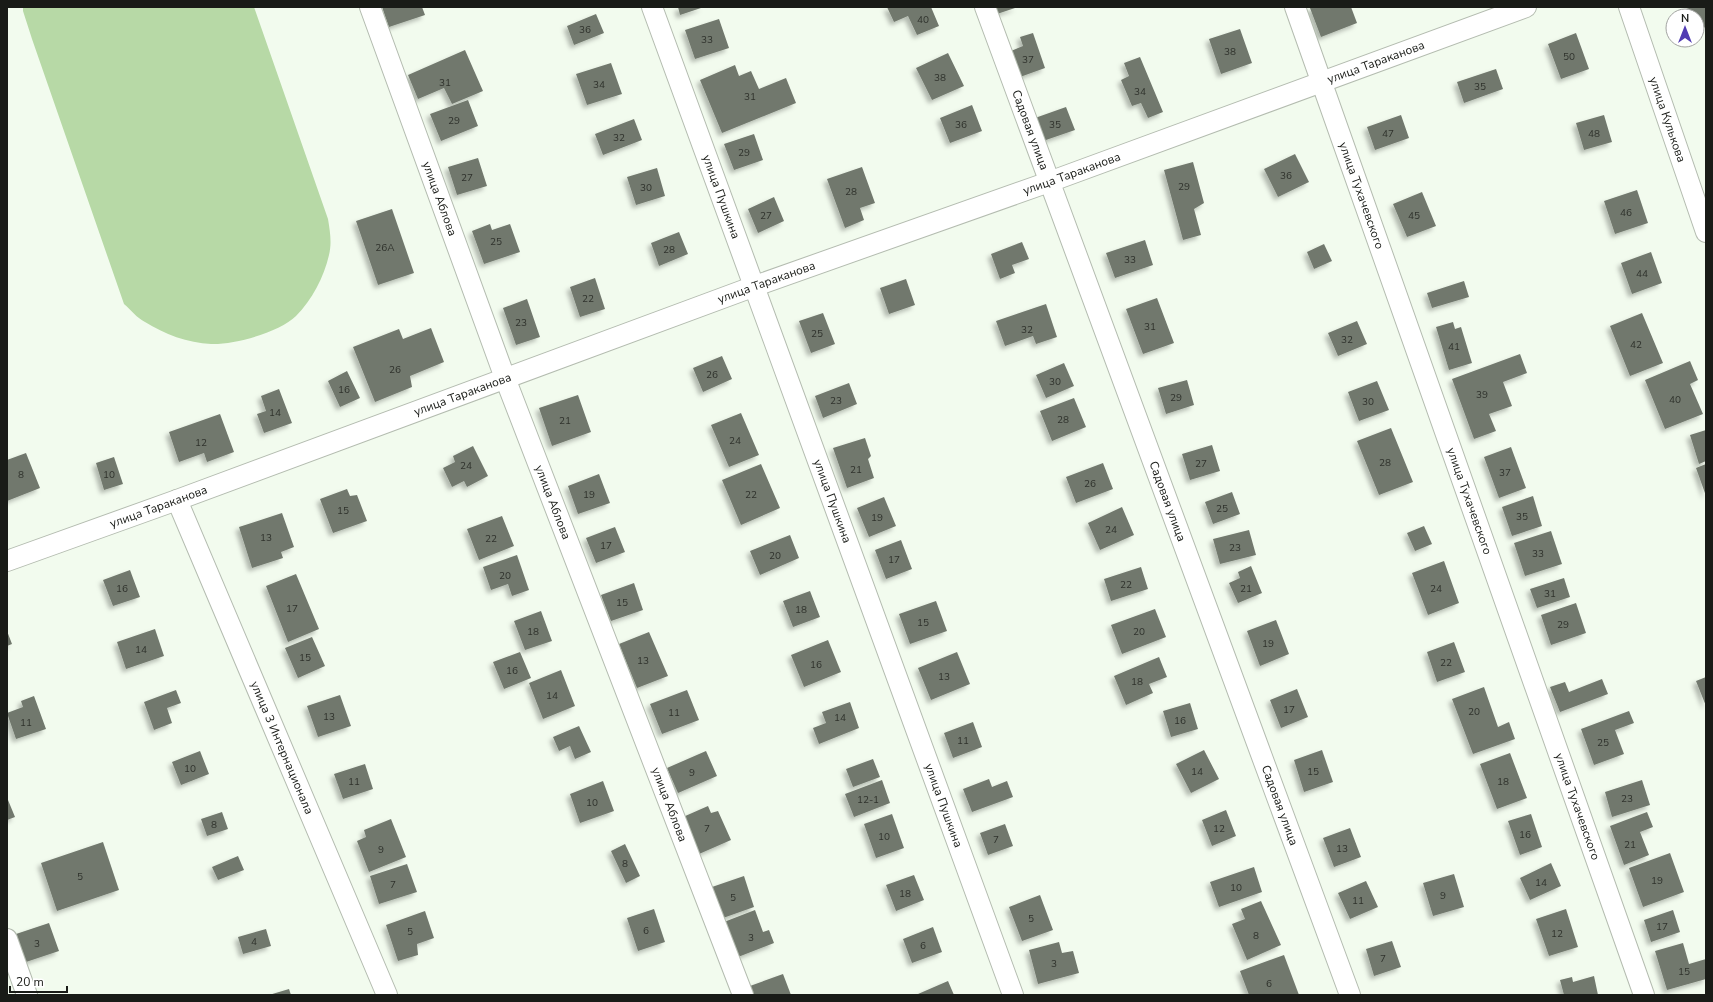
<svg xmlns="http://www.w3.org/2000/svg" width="1713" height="1002" font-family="'Nunito Sans',sans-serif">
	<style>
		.green { fill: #b7d9a6 }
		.building { fill: #71786d; filter: url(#shadow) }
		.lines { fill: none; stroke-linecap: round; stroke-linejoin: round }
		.street-casing { stroke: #b4bcb0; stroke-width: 22 }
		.street { stroke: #fff; stroke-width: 20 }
		.labels { text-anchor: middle; stroke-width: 3.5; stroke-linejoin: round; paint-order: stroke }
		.number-label { font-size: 10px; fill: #2f322c }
		.street-label { font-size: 12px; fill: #191b17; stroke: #fff }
	</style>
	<defs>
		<filter id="shadow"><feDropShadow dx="-3.5" dy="3.5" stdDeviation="2" flood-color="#0004"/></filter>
	</defs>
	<rect width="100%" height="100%" fill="#f2fbee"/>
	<path class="green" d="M23,7H254L328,219C330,231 332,243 329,255C324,277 312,300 296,316C280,332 234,345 211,344C188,343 164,334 145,322C137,318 131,310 124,304L32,39L23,11Z"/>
	<path class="building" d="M382,7H422L425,15L389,27Z
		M678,7H704L680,15Z
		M887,7H931L939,26L917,35L908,16L894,22Z
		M995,7H1018L997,14Z
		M1314,7H1351L1357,23L1321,37L1310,8Z
		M1692,7H1706V27L1697,30V16H1688L1686,9Z
		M596,14L604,33L574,45L567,26Z
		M719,19L729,48L695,59L685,30Z
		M1240,29L1252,63L1221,74L1209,39Z
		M1033,33L1045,68L1020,77L1011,51L1023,46L1020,37Z
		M1576,33L1589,69L1561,79L1548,44Z
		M465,50L483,91L452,104L444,88L418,99L408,75Z
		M948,53L964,86L932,100L916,68Z
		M1140,57L1163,112L1148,118L1141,103L1132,106L1121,80L1129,76L1124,63Z
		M611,63L622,94L587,105L576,74Z
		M735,65L739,76L751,71L759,89L786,78L796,103L722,133L700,80Z
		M1496,69L1503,89L1464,103L1457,82Z
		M468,100L478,126L441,141L430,114Z
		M972,105L982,131L950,143L940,118Z
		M1066,107L1075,130L1043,141L1035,118Z
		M1401,115L1409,138L1375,150L1367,127Z
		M1604,115L1612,142L1584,150L1576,123Z
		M634,119L642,140L603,155L595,134Z
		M754,134L763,160L734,170L724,144Z
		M1295,154L1309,182L1278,197L1264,169Z
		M478,158L487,186L457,195L448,167Z
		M1193,162L1204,203L1194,209L1201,235L1183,240L1164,170Z
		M862,167L875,203L860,208L864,220L845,228L827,179Z
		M657,168L665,196L636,205L627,177Z
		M1637,190L1648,223L1615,234L1604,201Z
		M1422,192L1436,226L1407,237L1393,204Z
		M774,197L784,221L758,233L748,209Z
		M392,209L414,273L378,285L356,221Z
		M490,224L492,230L510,224L520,252L484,264L472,231Z
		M679,232L688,254L659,266L651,243Z
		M1145,240L1153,265L1115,278L1106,253Z
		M1022,242L1029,259L1012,265L1015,273L1000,279L991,254Z
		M1324,244L1332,261L1314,269L1307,252Z
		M1651,252L1662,283L1632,294L1621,263Z
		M595,278L605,309L580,317L570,287Z
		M906,279L915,305L889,314L880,288Z
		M1464,281L1469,297L1432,308L1427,293Z
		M1157,298L1174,343L1143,354L1126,309Z
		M527,299L540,337L516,345L503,308Z
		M1046,304L1057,337L1036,344L1033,336L1005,346L996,321Z
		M823,313L835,344L811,353L799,321Z
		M1642,313L1663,363L1630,376L1610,326Z
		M1357,321L1367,344L1338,356L1328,333Z
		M1453,322L1455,329L1461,327L1472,363L1449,370L1436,327Z
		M431,328L444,362L410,376L412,387L375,402L353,347L399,329L403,339Z
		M1520,354L1527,373L1503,382L1512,406L1489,414L1496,431L1474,439L1452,379Z
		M722,356L732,379L703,392L693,368Z
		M1690,361L1698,380L1690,384L1703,414L1665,429L1645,380Z
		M1064,363L1074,386L1046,398L1036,375Z
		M347,371L360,398L340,407L328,381Z
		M1187,380L1194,405L1166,414L1158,388Z
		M1377,381L1389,410L1359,421L1348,392Z
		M849,383L857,404L823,418L815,396Z
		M279,389L292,423L264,433L257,414L266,411L261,396Z
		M578,395L591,432L552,446L539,408Z
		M1074,398L1086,427L1052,441L1040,411Z
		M741,413L759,455L729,467L711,425Z
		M220,414L234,452L207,462L204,453L179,462L169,432Z
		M1391,428L1413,482L1379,495L1357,441Z
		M1706,430V461L1699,464L1690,435Z
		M865,438L871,456L868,459L874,478L847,488L833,448Z
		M1212,445L1220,471L1190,480L1182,454Z
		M473,446L488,476L467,487L464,481L452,487L443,468L455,462L453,456Z
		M1511,447L1526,488L1499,498L1484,457Z
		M26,453L40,488L7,501V460Z
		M114,457L123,484L104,490L96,463Z
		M1103,463L1113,489L1076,503L1066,477Z
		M761,464L780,508L741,525L722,480Z
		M1706,464V496L1696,468Z
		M599,474L610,503L578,514L568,486Z
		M347,489L350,496L357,495L367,521L333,533L320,499Z
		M1232,492L1240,514L1213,524L1205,502Z
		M1533,496L1542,526L1512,536L1502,507Z
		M884,497L896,526L869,537L857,508Z
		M1122,507L1134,535L1100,550L1088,523Z
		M282,513L294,547L281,552L283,558L252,568L239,527Z
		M502,516L514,546L479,560L467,529Z
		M1424,526L1432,544L1415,551L1407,533Z
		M615,527L625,552L596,563L586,538Z
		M1249,530L1256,555L1220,564L1213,539Z
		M1551,531L1562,564L1525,576L1514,543Z
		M790,535L799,558L760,575L750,551Z
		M901,540L912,569L886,579L875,550Z
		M517,555L529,590L512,596L508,584L491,590L483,567Z
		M1444,561L1459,603L1428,615L1412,573Z
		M1251,566L1262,593L1238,603L1229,583L1240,578L1238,572Z
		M1141,567L1148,589L1111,601L1104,579Z
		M130,570L140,597L113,606L103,580Z
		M296,574L319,629L288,642L266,586Z
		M1564,578L1570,597L1537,608L1530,589Z
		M634,583L643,610L611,621L601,595Z
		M810,591L820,617L793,627L783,601Z
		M936,601L947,631L910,644L899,614Z
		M1576,603L1586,633L1551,645L1541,615Z
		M1155,609L1166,637L1122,654L1111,625Z
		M541,611L552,641L525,650L514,621Z
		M1276,620L1289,654L1260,666L1247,631Z
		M155,629L164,656L126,669L117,642Z
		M7,631L12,644L7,646Z
		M649,632L668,676L637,688L619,644Z
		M312,637L325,666L298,678L285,648Z
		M828,640L841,672L804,687L791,655Z
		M1454,642L1465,672L1437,682L1427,652Z
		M520,652L531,678L504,689L493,662Z
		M957,652L970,684L931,700L918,668Z
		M1159,657L1167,677L1149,684L1153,693L1126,705L1114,676Z
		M561,670L575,706L543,719L529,683Z
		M1706,677V706L1696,681Z
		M1602,679L1608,694L1560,712L1550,687L1565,682L1569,692Z
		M1484,687L1498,727L1509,722L1515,739L1473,754L1452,699Z
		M1297,689L1308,717L1281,728L1270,700Z
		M176,690L181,703L167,708L172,723L154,730L144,702Z
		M687,690L699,720L662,734L650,704Z
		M340,695L351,726L318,737L307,706Z
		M34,696L46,729L16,739L7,713L23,707L21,701Z
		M850,702L859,728L819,744L813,728L826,723L822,712Z
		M1190,703L1198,729L1171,737L1163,711Z
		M1629,711L1634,723L1615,730L1624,754L1594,765L1581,729Z
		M973,722L982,747L953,758L944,733Z
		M579,726L591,752L575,759L570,746L559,751L553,737Z
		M1204,750L1219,779L1191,793L1176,764Z
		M1322,750L1333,782L1304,792L1294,760Z
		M200,751L209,774L181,785L172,762Z
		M706,751L717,776L678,793L667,768Z
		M1510,753L1527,798L1497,809L1480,764Z
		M873,759L880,777L853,787L846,769Z
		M365,764L373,789L343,799L334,774Z
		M989,779L992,787L1007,781L1013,797L972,812L963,789Z
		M882,780L890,803L854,817L845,794Z
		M1642,780L1650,805L1612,817L1605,792Z
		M603,781L614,811L580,823L570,794Z
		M7,800H8L15,817L7,820Z
		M708,806L711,813L718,811L731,840L699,854L683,817Z
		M1226,810L1236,836L1212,846L1202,820Z
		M222,812L228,829L207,836L201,819Z
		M1647,812L1653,827L1640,832L1649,855L1624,865L1610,826Z
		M892,814L904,848L876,858L864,824Z
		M1531,814L1542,847L1520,855L1508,821Z
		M391,819L406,857L369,872L357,841L366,837L364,830Z
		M1005,824L1013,846L988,855L980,833Z
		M1350,828L1361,857L1334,867L1323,838Z
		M103,842L119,890L57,911L41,863Z
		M625,844L640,876L626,883L611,851Z
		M1670,853L1684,892L1643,907L1629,868Z
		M238,856L244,870L218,880L212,867Z
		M1551,863L1561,886L1530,900L1520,878Z
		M407,864L417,892L379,904L370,876Z
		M1254,867L1262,892L1219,907L1210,882Z
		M1454,874L1464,907L1433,916L1423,883Z
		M914,875L924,900L896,911L886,885Z
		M744,876L754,907L723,918L712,887Z
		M1366,881L1378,907L1350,919L1338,893Z
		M1040,895L1053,930L1022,941L1009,907Z
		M1261,901L1281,945L1247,960L1232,924L1245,919L1241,909Z
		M654,909L665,942L638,951L627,918Z
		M1566,909L1578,947L1549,956L1536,919Z
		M755,910L763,932L769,930L774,943L738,957L724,922Z
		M1673,910L1680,932L1651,942L1644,920Z
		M425,911L434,938L417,944L418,955L398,961L386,925Z
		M49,923L59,951L26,962L16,934Z
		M933,927L942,952L912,963L903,939Z
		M266,929L271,946L243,954L238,937Z
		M1392,941L1401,967L1374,976L1366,949Z
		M1059,942L1062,953L1073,951L1079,973L1038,984L1029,950Z
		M1683,943L1689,964L1706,959V979L1667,990L1655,951Z
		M1284,955L1299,995H1249L1240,971Z
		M783,974L791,995H754L750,986Z
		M1594,976L1598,995H1564L1560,980L1572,977L1573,982Z
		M948,981L954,995H919L918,994Z
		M289,989L291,995H269Z"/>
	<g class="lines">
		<defs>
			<g id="street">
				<path id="s1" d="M370,7L505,378L743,995"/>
				<path id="s2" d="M652,7L1013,995"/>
				<path id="s3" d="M985,7L1350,995"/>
				<path id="s4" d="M1295,7L1644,995"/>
				<path id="s5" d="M1629,7L1706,232"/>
				<path id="s6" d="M177,500L387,995"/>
				<path id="s7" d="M7,561L177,500L755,286L1049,182L1526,7"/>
				<path d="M7,939L27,995"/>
			</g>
		</defs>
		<use href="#street" class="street-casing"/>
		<use href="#street" class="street"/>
	</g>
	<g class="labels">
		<g class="number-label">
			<text x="923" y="23">40</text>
			<text x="585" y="33">36</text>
			<text x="707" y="43">33</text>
			<text x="1230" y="55">38</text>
			<text x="1569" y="60">50</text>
			<text x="1028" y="63">37</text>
			<text x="940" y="81">38</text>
			<text x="445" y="86">31</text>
			<text x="599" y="88">34</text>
			<text x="1480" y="90">35</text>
			<text x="1140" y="95">34</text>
			<text x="750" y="100">31</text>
			<text x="454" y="124">29</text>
			<text x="961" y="128">36</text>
			<text x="1055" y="128">35</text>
			<text x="1388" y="137">47</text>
			<text x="1594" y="137">48</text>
			<text x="619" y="141">32</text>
			<text x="744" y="156">29</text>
			<text x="1286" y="179">36</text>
			<text x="467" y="181">27</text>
			<text x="1184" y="190">29</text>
			<text x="646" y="191">30</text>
			<text x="851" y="195">28</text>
			<text x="1626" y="216">46</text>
			<text x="766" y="219">27</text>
			<text x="1414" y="219">45</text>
			<text x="496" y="245">25</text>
			<text x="385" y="251">26А</text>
			<text x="669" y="253">28</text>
			<text x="1130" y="263">33</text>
			<text x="1642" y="277">44</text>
			<text x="588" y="302">22</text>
			<text x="521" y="326">23</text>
			<text x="1150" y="330">31</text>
			<text x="1027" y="333">32</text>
			<text x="817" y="337">25</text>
			<text x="1347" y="343">32</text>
			<text x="1636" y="348">42</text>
			<text x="1454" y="350">41</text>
			<text x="395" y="373">26</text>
			<text x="712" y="378">26</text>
			<text x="1055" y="385">30</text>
			<text x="344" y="393">16</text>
			<text x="1482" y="398">39</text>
			<text x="1176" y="401">29</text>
			<text x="1675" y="403">40</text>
			<text x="836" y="404">23</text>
			<text x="1368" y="405">30</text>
			<text x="275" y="416">14</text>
			<text x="1063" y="423">28</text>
			<text x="565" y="424">21</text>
			<text x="735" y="444">24</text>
			<text x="201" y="446">12</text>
			<text x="1385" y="466">28</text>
			<text x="1201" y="467">27</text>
			<text x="466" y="469">24</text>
			<text x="856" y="473">21</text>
			<text x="1505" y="476">37</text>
			<text x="21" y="478">8</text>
			<text x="109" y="478">10</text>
			<text x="1090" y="487">26</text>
			<text x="589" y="498">19</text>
			<text x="751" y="498">22</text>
			<text x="1222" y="512">25</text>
			<text x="343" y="514">15</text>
			<text x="1522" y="520">35</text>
			<text x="877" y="521">19</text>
			<text x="1111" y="533">24</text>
			<text x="266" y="541">13</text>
			<text x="491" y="542">22</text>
			<text x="606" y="549">17</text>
			<text x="1235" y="551">23</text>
			<text x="1538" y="557">33</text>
			<text x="775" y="559">20</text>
			<text x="894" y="563">17</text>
			<text x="505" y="579">20</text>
			<text x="1126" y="588">22</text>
			<text x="122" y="592">16</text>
			<text x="1246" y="592">21</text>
			<text x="1436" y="592">24</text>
			<text x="1550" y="597">31</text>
			<text x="622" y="606">15</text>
			<text x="292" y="612">17</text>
			<text x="801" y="613">18</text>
			<text x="923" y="626">15</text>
			<text x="1563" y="628">29</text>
			<text x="533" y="635">18</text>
			<text x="1139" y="635">20</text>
			<text x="1268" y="647">19</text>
			<text x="141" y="653">14</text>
			<text x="305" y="661">15</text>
			<text x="643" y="664">13</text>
			<text x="1446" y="666">22</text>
			<text x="816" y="668">16</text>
			<text x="512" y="674">16</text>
			<text x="944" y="680">13</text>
			<text x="1137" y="685">18</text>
			<text x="552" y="699">14</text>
			<text x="1289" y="713">17</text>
			<text x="1474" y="715">20</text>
			<text x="674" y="716">11</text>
			<text x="329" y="720">13</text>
			<text x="840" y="721">14</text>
			<text x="1180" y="724">16</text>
			<text x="26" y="726">11</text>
			<text x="963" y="744">11</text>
			<text x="1603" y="746">25</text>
			<text x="190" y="772">10</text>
			<text x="1197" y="775">14</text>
			<text x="1313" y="775">15</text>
			<text x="692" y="776">9</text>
			<text x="354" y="785">11</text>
			<text x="1503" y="785">18</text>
			<text x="1627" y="802">23</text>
			<text x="868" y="803">12-1</text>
			<text x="592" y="806">10</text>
			<text x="214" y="828">8</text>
			<text x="707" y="832">7</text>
			<text x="1219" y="832">12</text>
			<text x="1525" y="838">16</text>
			<text x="884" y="840">10</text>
			<text x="996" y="843">7</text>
			<text x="1630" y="848">21</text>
			<text x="1342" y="852">13</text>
			<text x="381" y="853">9</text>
			<text x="625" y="867">8</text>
			<text x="80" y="880">5</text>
			<text x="1657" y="884">19</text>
			<text x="1541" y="886">14</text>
			<text x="393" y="888">7</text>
			<text x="1236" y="891">10</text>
			<text x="905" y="897">18</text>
			<text x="1443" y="899">9</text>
			<text x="733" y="901">5</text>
			<text x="1358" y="904">11</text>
			<text x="1031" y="922">5</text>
			<text x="1662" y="930">17</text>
			<text x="646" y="934">6</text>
			<text x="410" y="935">5</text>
			<text x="1557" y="937">12</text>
			<text x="1256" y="939">8</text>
			<text x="751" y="941">3</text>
			<text x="254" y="945">4</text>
			<text x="37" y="947">3</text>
			<text x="923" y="949">6</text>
			<text x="1383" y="962">7</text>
			<text x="1054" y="967">3</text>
			<text x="1684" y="975">15</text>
			<text x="1269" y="987">6</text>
		</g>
		<g class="street-label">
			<text dy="4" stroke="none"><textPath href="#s7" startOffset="1457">улица Тараканова</textPath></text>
			<text dy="4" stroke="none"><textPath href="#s5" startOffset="119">улица Кулькова</textPath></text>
			<text dy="4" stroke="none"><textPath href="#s3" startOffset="131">Садовая улица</textPath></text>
			<text dy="4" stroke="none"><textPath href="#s7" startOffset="1133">улица Тараканова</textPath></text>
			<text dy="4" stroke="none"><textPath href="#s2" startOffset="202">улица Пушкина</textPath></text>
			<text dy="4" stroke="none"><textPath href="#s4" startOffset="200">улица Тухачевского</textPath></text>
			<text dy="4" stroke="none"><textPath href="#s1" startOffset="204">улица Аблова</textPath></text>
			<text dy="4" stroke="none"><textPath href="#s7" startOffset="809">улица Тараканова</textPath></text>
			<text dy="4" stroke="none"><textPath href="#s7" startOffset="485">улица Тараканова</textPath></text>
			<text dy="4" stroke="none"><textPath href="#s2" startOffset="526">улица Пушкина</textPath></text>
			<text dy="4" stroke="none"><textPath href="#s3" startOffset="527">Садовая улица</textPath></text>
			<text dy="4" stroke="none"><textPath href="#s4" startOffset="524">улица Тухачевского</textPath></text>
			<text dy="4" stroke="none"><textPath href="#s1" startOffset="528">улица Аблова</textPath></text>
			<text dy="4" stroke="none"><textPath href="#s7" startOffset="161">улица Тараканова</textPath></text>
			<text dy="4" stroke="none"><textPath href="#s6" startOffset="269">улица 3 Интернационала</textPath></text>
			<text dy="4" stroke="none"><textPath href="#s1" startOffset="852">улица Аблова</textPath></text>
			<text dy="4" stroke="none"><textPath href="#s2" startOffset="850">улица Пушкина</textPath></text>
			<text dy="4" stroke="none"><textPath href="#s3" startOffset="851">Садовая улица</textPath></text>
			<text dy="4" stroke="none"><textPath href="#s4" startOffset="848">улица Тухачевского</textPath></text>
		</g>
	</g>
	<rect width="1713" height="1002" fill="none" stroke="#191b17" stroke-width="16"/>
	<g transform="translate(1685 28)"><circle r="19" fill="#ffffff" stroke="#a3a4a2"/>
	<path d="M0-3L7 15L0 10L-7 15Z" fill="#513bb3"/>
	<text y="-6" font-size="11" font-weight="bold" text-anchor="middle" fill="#191b17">N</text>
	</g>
	<path d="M10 986v6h57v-6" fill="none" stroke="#191b17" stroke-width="2"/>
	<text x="16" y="986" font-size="12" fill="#191b17" stroke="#ffffff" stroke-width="3" paint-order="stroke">20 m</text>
</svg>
